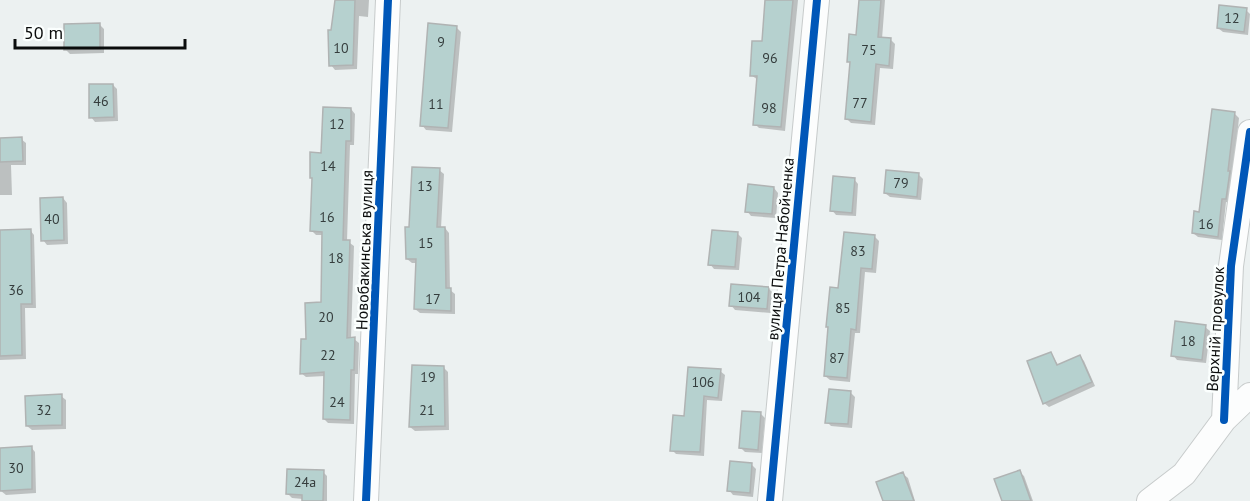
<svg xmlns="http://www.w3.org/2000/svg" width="1250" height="501" font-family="'PT Sans',sans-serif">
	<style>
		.shadow { fill: #0003 }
		.building { fill: #b6d1cf; stroke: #b0b3b3; stroke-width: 1.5 }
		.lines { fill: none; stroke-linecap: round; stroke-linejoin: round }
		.minor-casing { stroke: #c7cbcb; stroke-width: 26 }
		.minor { stroke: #fcfdfd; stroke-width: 24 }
		.cycleway-casing { stroke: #fbfffe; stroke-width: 11 }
		.cycleway { stroke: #0057b8; stroke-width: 8 }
		.labels { text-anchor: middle; stroke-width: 5; stroke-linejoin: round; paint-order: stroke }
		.number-label { font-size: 14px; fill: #353d3d }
		.street-label { font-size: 16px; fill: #0a0c0c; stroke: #fbfffe }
	</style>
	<rect width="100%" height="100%" fill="#ecf1f1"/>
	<path class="shadow" d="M337,0H369L368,17L359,16L357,69L335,70L331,65Z
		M767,0H798L785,131L759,128L755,124L758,80L751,75L763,43Z
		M860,0H885L882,39L891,40L895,44L893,69L880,68L875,125L851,123L847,119L851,63L849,61L857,37Z
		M1246,10L1250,14L1248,35L1223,32L1218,28Z
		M99,24L104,29V53L70,54L66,50Z
		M456,27L461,32L452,132L426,130L422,125Z
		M113,85L117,89L118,121L95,122L91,117Z
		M351,109L355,114L354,145H350L347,241L354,246L351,339H354L359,343L358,374H355L354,424L328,423L324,419L325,376L306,377L301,373L308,341L322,304L324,235H316L312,231L323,154Z
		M1234,113L1239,118L1230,203L1226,202L1222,240L1198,237L1193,233Z
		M0,139H21L26,143V165H11L12,195H0Z
		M439,170L444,174L441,228H445L449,233L450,290L455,294V314L420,313L415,309L417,263H412L407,259L411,228Z
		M919,175L923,179L921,200L890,197L885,193Z
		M854,179L858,184L856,216L836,215L832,210Z
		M774,188L778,193L776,218L751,216L747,211Z
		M63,198L67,203L68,244L47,245L43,240Z
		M30,230L34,235L36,308H25L26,359L0,360V231Z
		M737,233L742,238L739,270L714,269L710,264Z
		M875,237L879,241L876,273L865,272L860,333H855L850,382L830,380L825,376L839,289Z
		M769,289L773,293L771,313L735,310L731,305Z
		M1205,327L1210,331L1206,363L1177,360L1173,355Z
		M1051,354L1059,366L1080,357L1084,361L1095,386L1049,407L1044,403Z
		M444,368L448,372L449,430L415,431L410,427Z
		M720,371L725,375L722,401L707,400L704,456L676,454L672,450L685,418Z
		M850,392L855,397L852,428L831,426L827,422Z
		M61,396L66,400V429L32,430L27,426Z
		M761,414L765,418L762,453L745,452L740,447Z
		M31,447L35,452L36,493L6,495L1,491Z
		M752,465L756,469L753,497L733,495L729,490Z
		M323,472L327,476V501H343H303V499L292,498L288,494Z
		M1019,472L1024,476L1033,501H1004Z
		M903,474L908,478L915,501H884Z"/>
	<path class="building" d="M335,0H355L353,65L329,66L328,30H331Z
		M765,0H793L781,127L753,125L757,76H750L752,41H762Z
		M859,0H881L878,37L891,38L889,66L876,64L871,122L845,119L850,62H847L849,34L856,35Z
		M1219,5L1247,8L1244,32L1217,28Z
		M100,23V49L64,50V24Z
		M428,23L457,26L448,128L420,126Z
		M89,84H113L114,117L89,118Z
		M323,107L351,108V141H346L343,240H350L347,338L355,337L354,370H351L350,420L323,419L324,372L300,374L301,339H306L305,303L321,302L322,232L310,231L312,178H310V152L321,153Z
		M1212,109L1235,112L1228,171H1230L1226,199H1222L1218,237L1192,233L1194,211L1199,212Z
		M22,137L23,161L0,162V138Z
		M412,167L440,168L437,227H445L446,288H451V311L414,309L416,259H406L405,227H409Z
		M886,170L919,173L917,197L884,193Z
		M833,176L855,178L852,213L830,211Z
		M748,184L774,187L772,214L745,212Z
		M63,197L64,240L41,241L40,198Z
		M31,229L32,304H21L22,355L0,356V230Z
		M712,230L738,232L735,267L708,265Z
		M844,232L875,235L872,269L861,268L856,330L851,329L847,378L824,376L828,327H826L830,287L838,288Z
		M731,284L769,287L767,309L729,306Z
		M1175,321L1206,325L1202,360L1171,356Z
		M1051,352L1057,365L1080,355L1092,382L1043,404L1027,361Z
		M412,365L444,366L445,426L409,427Z
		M688,367L721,369L718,398L704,396L700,452L670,451L673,415L684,416Z
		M829,389L851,391L848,424L825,423Z
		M62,394V425L26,426L25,396Z
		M742,411L761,412L758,450L739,448Z
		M32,446V489L0,491V448Z
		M730,461L752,463L750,493L727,491Z
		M287,469L324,470L323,501H302V495L286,494Z
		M1020,470L1031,501H1002L994,479Z
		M903,472L914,501H883L876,482Z"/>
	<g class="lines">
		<defs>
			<path id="minor" d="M1224,420L1231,266L1250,132
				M366,501L388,0
				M770,501L817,0
				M1149,501L1184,474L1224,420L1250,395"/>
		</defs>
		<use href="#minor" class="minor-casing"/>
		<use href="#minor" class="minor"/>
		<defs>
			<path id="cycleway" d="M1224,420L1231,266L1250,132
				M366,501L388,0
				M770,501L817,0"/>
		</defs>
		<use href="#cycleway" class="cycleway-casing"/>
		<use href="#cycleway" class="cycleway"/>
	</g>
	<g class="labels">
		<g class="number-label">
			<text x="1232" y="23">12</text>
			<text x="441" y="47">9</text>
			<text x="341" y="53">10</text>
			<text x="869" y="55">75</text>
			<text x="770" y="63">96</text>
			<text x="101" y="106">46</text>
			<text x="860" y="108">77</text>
			<text x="436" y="109">11</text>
			<text x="769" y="113">98</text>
			<text x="337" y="129">12</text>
			<text x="328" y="171">14</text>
			<text x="901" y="188">79</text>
			<text x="425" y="191">13</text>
			<text x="327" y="222">16</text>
			<text x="52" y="224">40</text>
			<text x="1206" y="229">16</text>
			<text x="426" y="248">15</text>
			<text x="858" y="256">83</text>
			<text x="336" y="263">18</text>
			<text x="16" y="295">36</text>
			<text x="749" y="302">104</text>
			<text x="433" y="304">17</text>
			<text x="843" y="313">85</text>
			<text x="326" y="322">20</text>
			<text x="1188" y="346">18</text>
			<text x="328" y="360">22</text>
			<text x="837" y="363">87</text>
			<text x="428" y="382">19</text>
			<text x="703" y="387">106</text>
			<text x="337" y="407">24</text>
			<text x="44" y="415">32</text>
			<text x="427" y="415">21</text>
			<text x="16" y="473">30</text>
			<text x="305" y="487">24а</text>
		</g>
		<g class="street-label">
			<text transform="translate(780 249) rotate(-85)" y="6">вулиця Петра Набойченка</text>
			<text transform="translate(364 250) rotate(-88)" y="6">Новобакинська вулиця</text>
			<text transform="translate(1215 329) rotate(-87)" y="6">Верхній провулок</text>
		</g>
	</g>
	<path d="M15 39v9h170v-9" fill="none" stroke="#0a0c0c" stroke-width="3"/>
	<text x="24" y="39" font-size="18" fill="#0a0c0c" stroke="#fbfffe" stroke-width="4.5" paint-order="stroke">50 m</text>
</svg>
